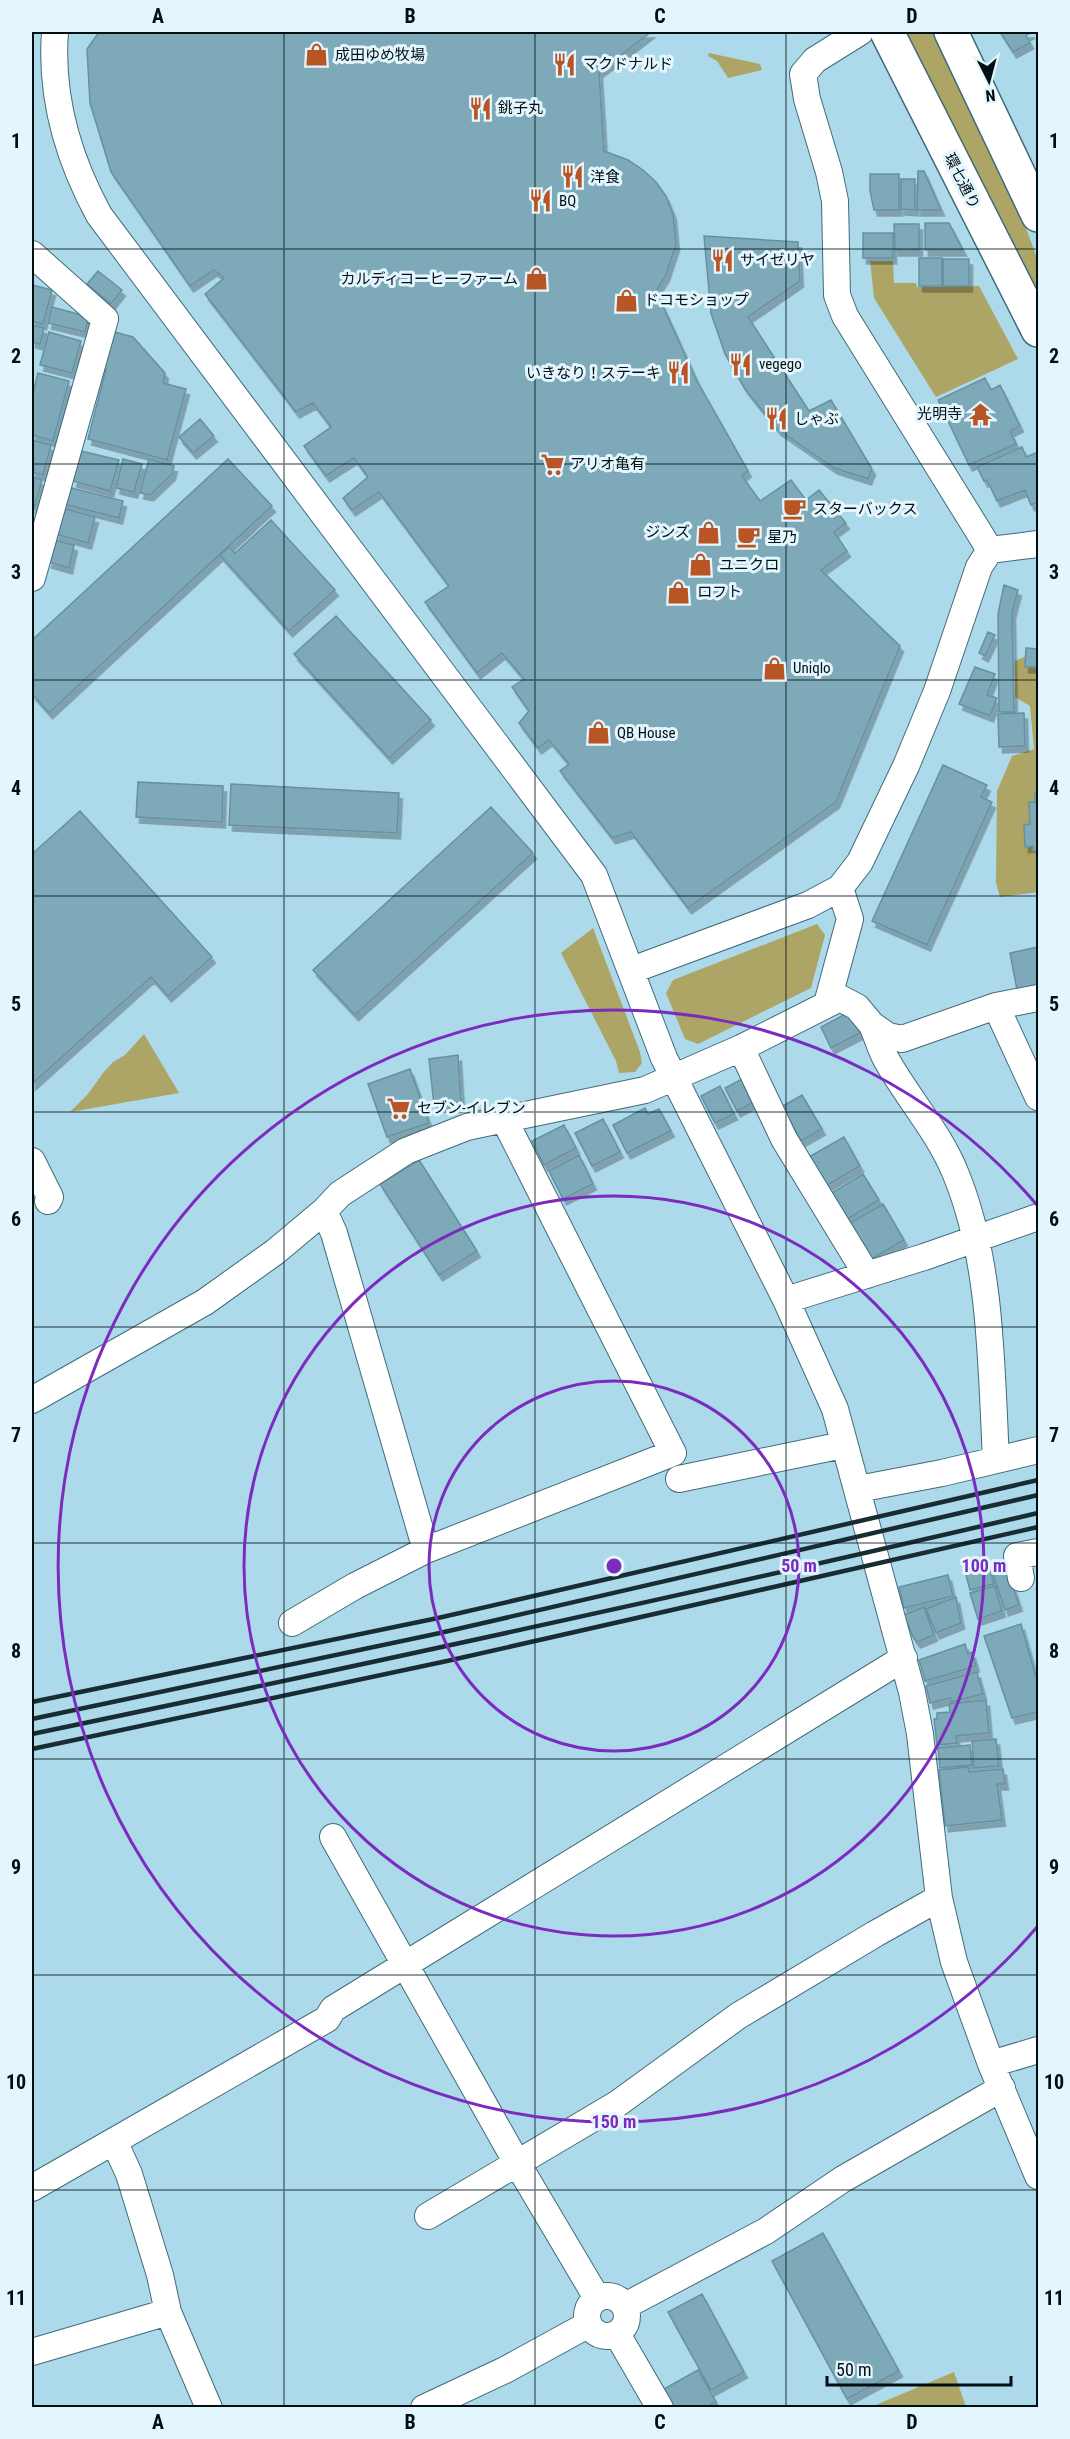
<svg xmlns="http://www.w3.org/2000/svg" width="1070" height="2439" font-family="'Roboto Condensed','Noto Sans JP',sans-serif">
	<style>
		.green { fill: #aca566 }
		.building { fill: #7da9b9; stroke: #6591a1; stroke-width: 1.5; filter: url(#shadow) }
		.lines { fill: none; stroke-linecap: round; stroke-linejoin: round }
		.minor-casing { stroke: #406b7a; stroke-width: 28 }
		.major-casing { stroke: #406b7a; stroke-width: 36 }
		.minor { stroke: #fff; stroke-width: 26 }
		.major { stroke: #fff; stroke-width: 33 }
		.rail { stroke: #1a2c33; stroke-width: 4.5 }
		.grid { fill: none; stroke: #010e14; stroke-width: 1.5; stroke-opacity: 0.55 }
		.ring { fill: none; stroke: #7b2cbf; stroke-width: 3 }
		.labels { text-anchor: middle; stroke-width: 6; stroke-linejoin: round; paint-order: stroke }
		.poi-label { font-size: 15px; fill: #010e14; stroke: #e4f6fd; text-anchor: start }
		.street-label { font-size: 15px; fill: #010e14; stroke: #e4f6fd }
		.centre { fill: #7b2cbf; stroke: #e4f6fd; stroke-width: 3 }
		.ring-label { font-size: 18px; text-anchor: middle; font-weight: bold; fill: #7b2cbf; stroke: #e4f6fd; stroke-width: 6; stroke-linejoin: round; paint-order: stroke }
		.neatline { fill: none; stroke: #010e14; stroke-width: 2 }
		.grid-label { font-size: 20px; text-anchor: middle; font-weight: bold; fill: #010e14 }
	</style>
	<defs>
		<filter id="shadow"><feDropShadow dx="3.5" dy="6" stdDeviation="0" flood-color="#0004"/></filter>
	</defs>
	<rect width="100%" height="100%" fill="#addaeb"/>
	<path class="green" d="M902,32H937L1004,168L1038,261V304Z
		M709,53L760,64L762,70L728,78L717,61L708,56Z
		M870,261H893L894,283H916L917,287L979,286L1018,359L936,397L874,298Z
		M1038,651V892L1000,897L996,883L997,791L1012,756L1034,749L1030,706L1015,697V661Z
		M817,924L825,935L811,988L698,1044L685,1039L666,993L673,980Z
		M593,928L640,1052L642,1063L635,1072L619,1073L616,1061L561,953Z
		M144,1034L179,1093L70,1112L88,1094L103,1073L113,1062L125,1055Z
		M954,2372L966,2407H871Z"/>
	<path class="building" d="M99,32H651L599,72L604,151L628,160L643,170L656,182L666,196L673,214L676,245L666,275L656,291L697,381L748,471L742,476L760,501L791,480L806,500L819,490L846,523L834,532L847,551L821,570L900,646L836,802L688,908L631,832L612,838L560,771L569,764L549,740L538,748L519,723L529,711L512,687L524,679L502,653L477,673L425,602L449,586L379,492L352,510L343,498L368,477L354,458L326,476L304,446L331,427L313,403L296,412L205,294L224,278L214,270L190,286L111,172L90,103L87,49Z
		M1000,32H1032L1026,35L1030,43L1013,52Z
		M918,171H924L941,210H917Z
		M870,174H899V210H874L870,191Z
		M901,179H915V210L901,209Z
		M925,223H949L963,250H925Z
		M894,224H919V250H895Z
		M863,233H893V258H863Z
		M704,236L798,242L800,281L748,317L809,411L831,400L872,469L868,479L834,468L777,429L745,389L725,354L711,313Z
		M919,258H942V286H919Z
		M943,259H969V286H943Z
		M98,271L122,290L111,304L87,284Z
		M32,285L52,290L43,324L32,321Z
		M52,307L89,317L85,332L48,323Z
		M32,325L44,328L40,344L32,342Z
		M111,331L133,337L165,373L163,383L186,389L167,460L88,439L106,369L101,368Z
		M49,332L81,341L72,373L40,365Z
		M38,373L69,381L53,441L32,435V397Z
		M985,378L991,390L1000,385L1020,426L1010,431L1016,444L969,465L938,400Z
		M200,419L214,436L193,453L179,437Z
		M32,440L51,445L43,475L32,472Z
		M1022,447L1026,457L1038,452V502L1031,505L1025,490L997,501L987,480L984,481L977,467Z
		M81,451L119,460L110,491L73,481Z
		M123,459L142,464L134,492L116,488Z
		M149,459L174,466L172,474L150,495L140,493Z
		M228,459L272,506L49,713L32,694V640Z
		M32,477L42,480L34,509L32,508Z
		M68,487L123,501L119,518L63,504Z
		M62,508L95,517L88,543L55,534Z
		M271,520L335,590L289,631L220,555L229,547L235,553Z
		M54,540L74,545L69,568L48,562Z
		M1004,585L1018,590L1012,613L1014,712H999L998,614Z
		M336,616L431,720L389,758L294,654Z
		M988,632L995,635L985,656L979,653Z
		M1026,648L1038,649V667H1025Z
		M975,667L995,674L987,695L997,698L990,716L959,704Z
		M1024,713L1025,746L999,747L998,714Z
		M943,765L987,785L981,797L992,802L927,945L872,921Z
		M138,782L223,786L222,822L136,817Z
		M231,784L399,793L397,833L229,825Z
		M1035,792H1038V851H1033V846L1025,847L1024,825L1030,824L1029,802H1035Z
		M491,807L533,853L355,1015L313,970Z
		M80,811L212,957L168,996L151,977L32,1084V854Z
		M1038,947V986L1017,990L1010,953Z
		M851,1011L862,1032L831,1048L821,1027Z
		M458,1055L461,1102L434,1105L429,1059Z
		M410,1069L429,1123L387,1137L368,1084Z
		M744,1078L756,1101L737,1111L725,1088Z
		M720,1086L734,1114L715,1123L701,1096Z
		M802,1095L822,1129L801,1141L781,1107Z
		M645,1108L648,1114L659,1109L671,1131L627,1153L613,1125Z
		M603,1119L620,1152L592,1166L575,1133Z
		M564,1125L576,1148L544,1165L532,1141Z
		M844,1137L860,1166L824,1187L807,1158Z
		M579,1155L593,1184L563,1199L549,1171Z
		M419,1160L477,1251L439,1275L380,1184Z
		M863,1174L879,1200L846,1220L830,1194Z
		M883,1204L904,1240L870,1260L848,1224Z
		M988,1563L994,1584L970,1590L964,1568Z
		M1005,1563L1019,1605L1005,1610L991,1568Z
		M948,1575L953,1596L904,1608L899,1587Z
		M995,1586L1002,1611L978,1619L970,1593Z
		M956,1597L961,1623L936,1633L926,1609Z
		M924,1607L934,1635L917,1642L913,1637L904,1615Z
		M1021,1624L1038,1684V1712L1012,1718L984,1636Z
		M965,1644L968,1654L972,1652L976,1666L925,1681L919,1660Z
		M977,1672L983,1694L951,1702L950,1698L930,1703L926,1686Z
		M986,1700L989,1733L956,1736L957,1743L937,1745L934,1719H937V1713L950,1712L949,1704Z
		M996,1739L999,1766L974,1768L972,1741Z
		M970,1745L972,1765L940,1768L938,1748Z
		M968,1767L969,1772L1003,1769L1005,1784H997L1002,1820L945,1826L939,1770Z
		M823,2233L899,2371L847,2399L772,2261Z
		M702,2294L744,2372L711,2390L668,2312Z
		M698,2370L716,2402L705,2408H672L662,2390Z"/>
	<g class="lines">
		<defs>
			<path id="minor" d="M55,32C50,97 68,158 99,215L594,875L664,1058L786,1300L835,1409L912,1692L920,1734L939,1898L954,1962L991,2064L1038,2176
				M860,32L815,60L803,74L807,99L829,172L835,201L837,295L845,316L990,550
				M32,254L105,319L32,578
				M632,970L808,905L840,888L860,862L906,766L937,691L979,567L990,550L1038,544
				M827,1004L850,919L840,888
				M996,1006L1038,1097
				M872,1025C877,1036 880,1048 886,1059C907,1097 938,1131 955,1172C992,1261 991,1364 996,1460
				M741,1048L784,1139L867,1275
				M32,1161L50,1197L48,1201
				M324,1211L334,1233L426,1550
				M786,1300L924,1257L1038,1217
				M32,1400L205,1302L275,1252L324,1211L340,1194L406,1151L467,1127L645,1090L741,1048L840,998L857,1007L872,1025L888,1036L902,1039L996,1006L1038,998
				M679,1479L843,1445
				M858,1489L942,1473L1038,1450
				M1021,1578L1017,1556L1038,1552
				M292,1623L355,1586L426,1550L673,1453L504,1119
				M333,1837L517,2163L597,2298
				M991,2064L1038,2050
				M114,2141L129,2174L160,2275L168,2312L209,2408
				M32,2188L327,2019L333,2009L904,1658
				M428,2216L617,2104L738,2016L875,1934L939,1898
				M587 2316a20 20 0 1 1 40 0a20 20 0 1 1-40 0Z
				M625,2306L766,2231L843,2179L1002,2088
				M617,2334L660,2408
				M32,2352L168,2312
				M424,2408L505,2370L589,2324"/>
			<path id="major" d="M887,32L1038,330
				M951,32L1038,215"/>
		</defs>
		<use href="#minor" class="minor-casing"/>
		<use href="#major" class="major-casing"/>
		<use href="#minor" class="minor"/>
		<use href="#major" class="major"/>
		<path class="rail" d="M32,1702L438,1618L1038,1480
			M32,1719L440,1633L1038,1495
			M32,1734C368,1664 704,1591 1038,1513
			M32,1749L447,1661L1038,1527"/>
	</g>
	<path class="grid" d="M284,32V2408M535,32V2408M786,32V2408M32,249H1038M32,464H1038M32,680H1038M32,896H1038M32,1112H1038M32,1327H1038M32,1543H1038M32,1759H1038M32,1975H1038M32,2190H1038"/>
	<g class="ring">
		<circle cx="614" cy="1566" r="185"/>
		<circle cx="614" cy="1566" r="370"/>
		<path d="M1037 1927A556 556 0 1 1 1037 1205"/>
	</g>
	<defs>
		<symbol id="shop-bare" viewBox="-9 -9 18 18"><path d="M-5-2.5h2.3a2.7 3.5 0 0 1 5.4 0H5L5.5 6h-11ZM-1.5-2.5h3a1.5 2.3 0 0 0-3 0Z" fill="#b95425" stroke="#e4f6fd" stroke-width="2.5" paint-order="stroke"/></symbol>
		<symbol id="restaurant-bare" viewBox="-9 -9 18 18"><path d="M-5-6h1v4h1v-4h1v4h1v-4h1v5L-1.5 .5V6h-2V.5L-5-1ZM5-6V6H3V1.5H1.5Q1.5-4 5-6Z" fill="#b95425" stroke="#e4f6fd" stroke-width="2.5" paint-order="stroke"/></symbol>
		<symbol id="temple-bare" viewBox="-9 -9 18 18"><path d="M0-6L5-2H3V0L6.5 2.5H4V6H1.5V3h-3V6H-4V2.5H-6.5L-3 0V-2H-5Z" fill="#b95425" stroke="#e4f6fd" stroke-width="2.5" paint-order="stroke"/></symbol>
		<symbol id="supermarket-bare" viewBox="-9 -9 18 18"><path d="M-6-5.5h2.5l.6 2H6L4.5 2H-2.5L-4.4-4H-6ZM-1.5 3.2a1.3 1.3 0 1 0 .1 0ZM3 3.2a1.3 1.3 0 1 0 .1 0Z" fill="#b95425" stroke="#e4f6fd" stroke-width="2.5" paint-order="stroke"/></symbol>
		<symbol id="cafe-bare" viewBox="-9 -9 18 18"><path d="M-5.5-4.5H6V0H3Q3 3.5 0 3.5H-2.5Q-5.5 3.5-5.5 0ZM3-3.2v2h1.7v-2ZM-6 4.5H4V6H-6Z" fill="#b95425" stroke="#e4f6fd" stroke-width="2.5" paint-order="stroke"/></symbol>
	</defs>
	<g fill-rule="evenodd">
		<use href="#shop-bare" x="300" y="38" width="33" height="33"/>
		<use href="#restaurant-bare" x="548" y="48" width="33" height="33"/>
		<use href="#restaurant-bare" x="464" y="92" width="33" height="33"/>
		<use href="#restaurant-bare" x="556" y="160" width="33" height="33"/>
		<use href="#restaurant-bare" x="524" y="184" width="33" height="33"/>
		<use href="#restaurant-bare" x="706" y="244" width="33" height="33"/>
		<use href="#shop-bare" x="520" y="262" width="33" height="33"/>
		<use href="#shop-bare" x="610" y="284" width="33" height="33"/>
		<use href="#restaurant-bare" x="724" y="348" width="33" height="33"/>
		<use href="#restaurant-bare" x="662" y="356" width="33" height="33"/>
		<use href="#temple-bare" x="964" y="398" width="33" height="33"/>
		<use href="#restaurant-bare" x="760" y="402" width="33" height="33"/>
		<use href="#supermarket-bare" x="536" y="448" width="33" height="33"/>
		<use href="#cafe-bare" x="778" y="492" width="33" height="33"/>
		<use href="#shop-bare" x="692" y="516" width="33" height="33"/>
		<use href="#cafe-bare" x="732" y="520" width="33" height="33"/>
		<use href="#shop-bare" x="684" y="548" width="33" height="33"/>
		<use href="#shop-bare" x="662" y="576" width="33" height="33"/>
		<use href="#shop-bare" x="758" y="652" width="33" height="33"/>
		<use href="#shop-bare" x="582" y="716" width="33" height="33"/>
		<use href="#supermarket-bare" x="382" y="1092" width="33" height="33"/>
	</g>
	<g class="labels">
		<g class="poi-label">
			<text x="335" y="60">成田ゆめ牧場</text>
			<text x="583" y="69">マクドナルド</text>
			<text x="498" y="113">銚子丸</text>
			<text x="590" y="182">洋食</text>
			<text x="559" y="206">BQ</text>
			<text x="740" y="265">サイゼリヤ</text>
			<text x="518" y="284" text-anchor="end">カルディコーヒーファーム</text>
			<text x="644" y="305">ドコモショップ</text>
			<text x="759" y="369">vegego</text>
			<text x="661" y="378" text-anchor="end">いきなり！ステーキ</text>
			<text x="962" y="419" text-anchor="end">光明寺</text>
			<text x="794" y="424">しゃぶ</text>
			<text x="570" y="469">アリオ亀有</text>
			<text x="813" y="514">スターバックス</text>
			<text x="690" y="537" text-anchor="end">ジンズ</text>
			<text x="767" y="542">星乃</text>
			<text x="719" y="570">ユニクロ</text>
			<text x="697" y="597">ロフト</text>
			<text x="793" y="673">Uniqlo</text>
			<text x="617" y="738">QB House</text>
			<text x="417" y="1113">セブン-イレブン</text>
		</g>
		<g class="street-label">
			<text transform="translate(962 181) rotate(63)" y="5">環七通り</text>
		</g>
	</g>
	<circle cx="614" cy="1566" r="9" class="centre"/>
	<g class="ring-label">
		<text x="799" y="1572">50 m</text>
		<text x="984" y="1572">100 m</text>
		<text x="614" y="2128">150 m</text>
	</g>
	<rect width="1070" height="2439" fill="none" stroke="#e4f6fd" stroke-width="66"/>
	<g transform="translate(989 81) rotate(174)" stroke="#e4f6fd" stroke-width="4.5" paint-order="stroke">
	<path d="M0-4.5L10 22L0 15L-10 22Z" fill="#010e14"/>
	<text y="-9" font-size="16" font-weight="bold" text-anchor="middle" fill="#010e14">N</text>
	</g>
	<path d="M827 2376v9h184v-9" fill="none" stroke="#010e14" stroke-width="3"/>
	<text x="836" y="2376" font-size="18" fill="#010e14" stroke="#e4f6fd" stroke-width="4.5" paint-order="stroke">50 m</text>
	<rect x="33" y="33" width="1004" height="2373" class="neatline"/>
	<g class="grid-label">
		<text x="158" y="23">A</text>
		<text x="410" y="23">B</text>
		<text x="660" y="23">C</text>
		<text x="912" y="23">D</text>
		<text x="16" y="148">1</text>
		<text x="1054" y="148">1</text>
		<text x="16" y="363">2</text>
		<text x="1054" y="363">2</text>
		<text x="16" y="579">3</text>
		<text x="1054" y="579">3</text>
		<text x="16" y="795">4</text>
		<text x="1054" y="795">4</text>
		<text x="16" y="1011">5</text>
		<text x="1054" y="1011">5</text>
		<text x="16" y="1226">6</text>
		<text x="1054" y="1226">6</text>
		<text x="16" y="1442">7</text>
		<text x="1054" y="1442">7</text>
		<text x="16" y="1658">8</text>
		<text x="1054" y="1658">8</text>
		<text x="16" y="1874">9</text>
		<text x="1054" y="1874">9</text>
		<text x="16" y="2089">10</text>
		<text x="1054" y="2089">10</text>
		<text x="16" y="2305">11</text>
		<text x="1054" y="2305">11</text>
		<text x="158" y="2429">A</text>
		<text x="410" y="2429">B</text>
		<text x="660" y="2429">C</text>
		<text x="912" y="2429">D</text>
	</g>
</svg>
